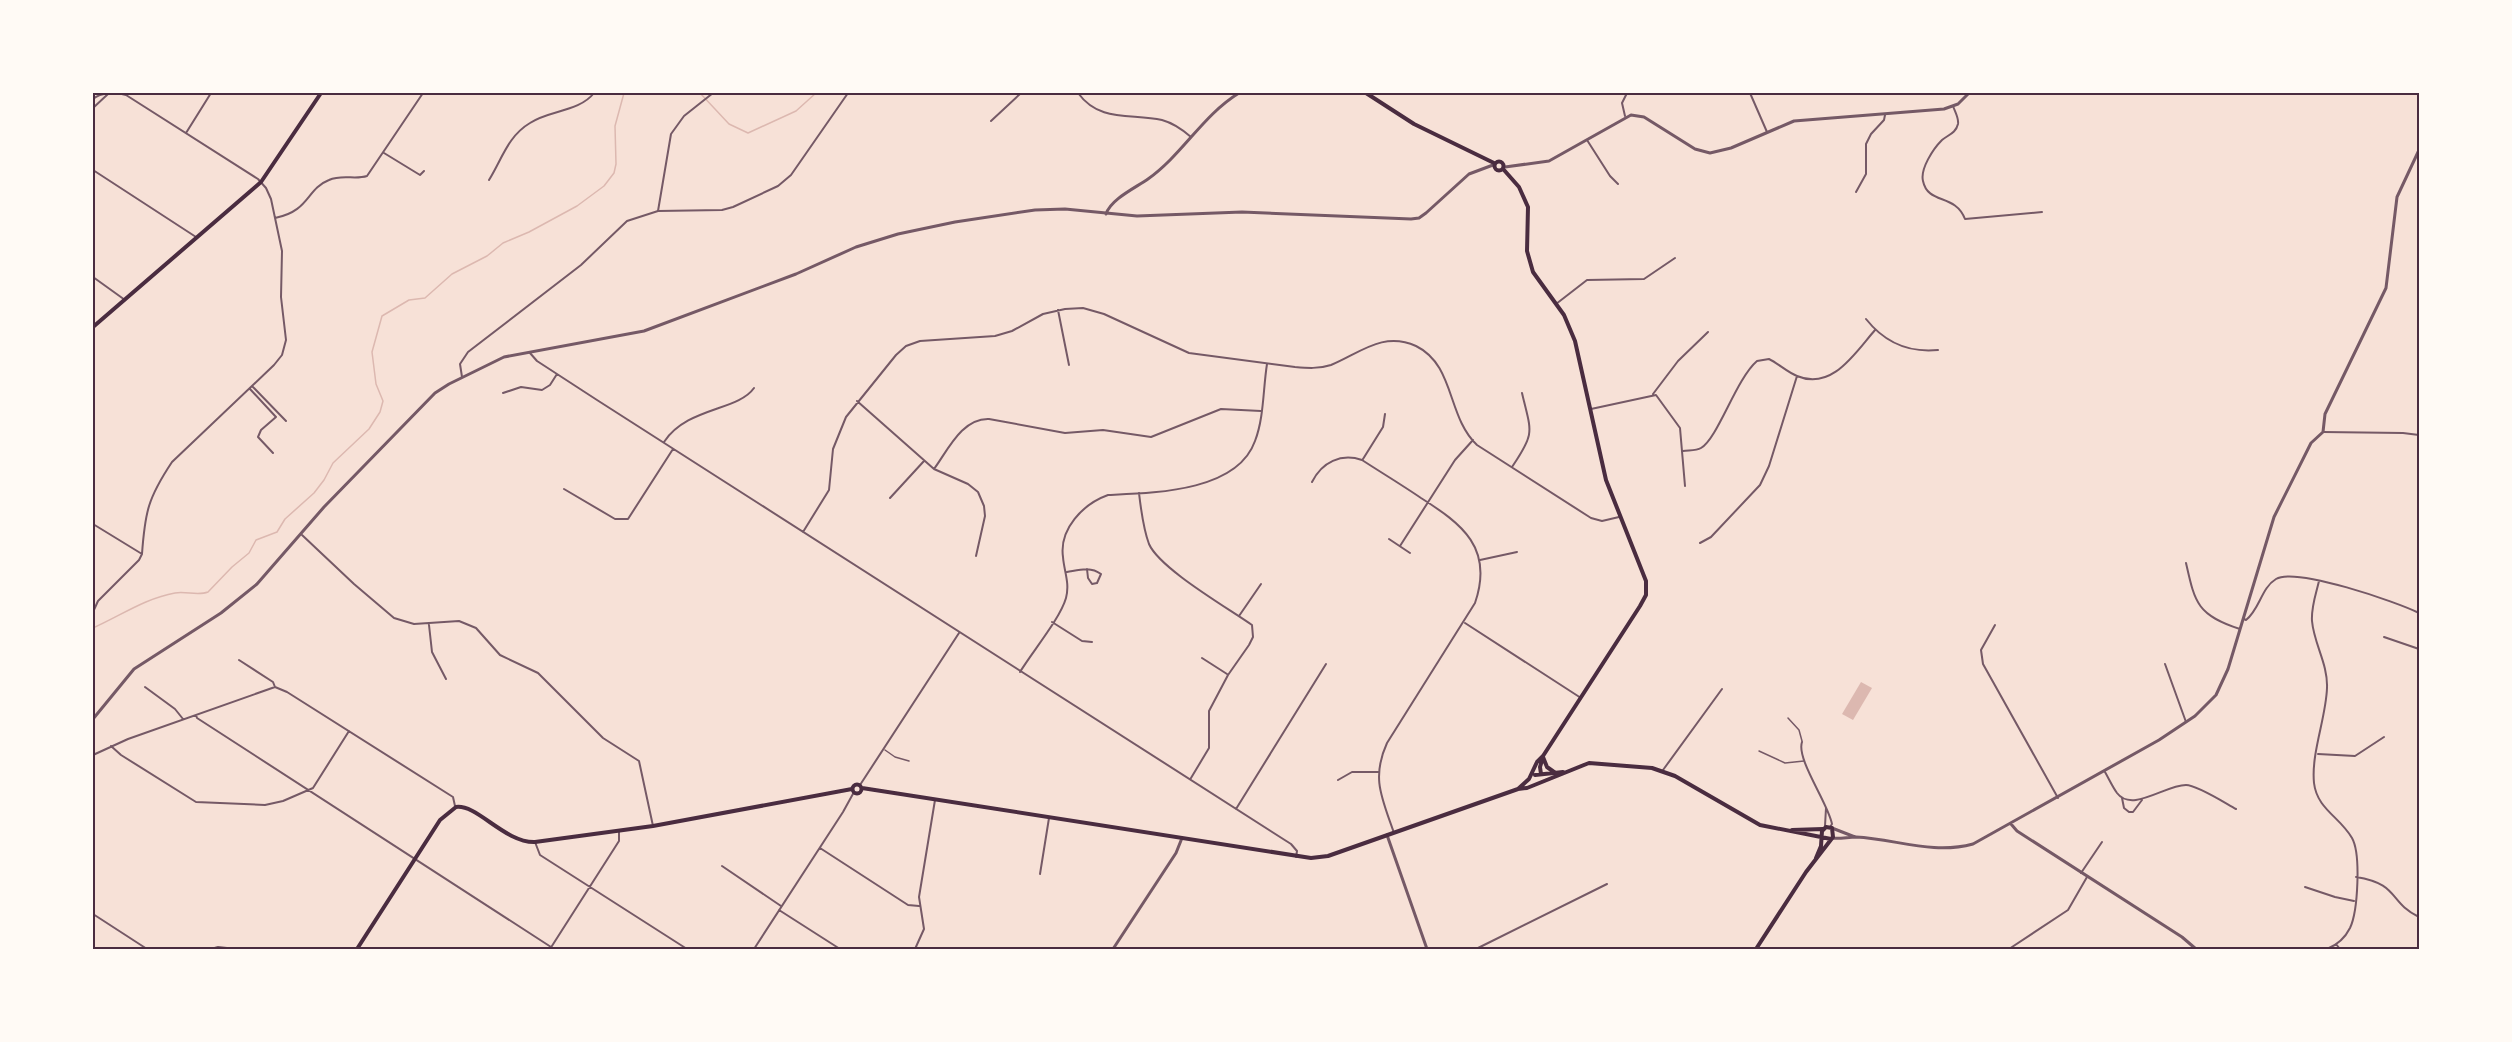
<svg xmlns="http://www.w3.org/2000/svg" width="2512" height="1042" font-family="'Fira Sans Condensed',sans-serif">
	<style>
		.water { fill: #dcb8b0 }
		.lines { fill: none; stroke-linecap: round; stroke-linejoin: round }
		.stream { stroke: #dcb8b0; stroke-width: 1.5 }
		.service { stroke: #755966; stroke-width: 1.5 }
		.minor { stroke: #755966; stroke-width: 2 }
		.tertiary { stroke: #755966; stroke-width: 3 }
		.secondary { stroke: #4a2c40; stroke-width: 4 }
		.neatline { fill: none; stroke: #4a2c40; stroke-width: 2 }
	</style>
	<rect width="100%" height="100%" fill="#f7e1d7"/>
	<path class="water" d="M1861,682L1872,688L1853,720L1842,714Z"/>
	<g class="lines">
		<path class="stream" d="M700,93L729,124L748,133L796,111L816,93
			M93,628C120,616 146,598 175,593C186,591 198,596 208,592L232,567L249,553L256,540L277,532L285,519L314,493L324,480L333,463L369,429L380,412L383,401L376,384L372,352L382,316L409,300L425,298L452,274L487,256L503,243L529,232L577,206L604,186L614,173L616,164L615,126L624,93"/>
		<path class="service" d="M1788,718L1799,730L1802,741
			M885,750L895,757L909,761
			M1759,751L1785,763L1804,761"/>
		<path class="minor" d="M1078,93C1100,123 1131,113 1162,120C1173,123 1183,130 1191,137
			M1750,93L1767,132
			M93,99C101,92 116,92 126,95L258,179L266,188L271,199L282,251L281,297L286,340L282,355L274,365L172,462C148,498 145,512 142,554L139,560L98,601L93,612
			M1953,106C1955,112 1959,118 1958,124C1956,133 1948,135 1942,140C1933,149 1920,169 1923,181C1928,205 1955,193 1965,219L2042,212
			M93,108L108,94
			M1625,116L1622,103L1627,93
			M991,121L1021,93
			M186,133L211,93
			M1587,140L1610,176L1618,184
			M384,153L420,175L424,171
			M93,170L196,237
			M489,180C502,159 508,136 530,123C549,110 579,112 594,93
			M1856,192L1866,174V144L1871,134L1884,120L1885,115
			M658,211L671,134L684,116L713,93
			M275,218C310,211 306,189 329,180C342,174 355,180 367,176L423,93
			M93,277L125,300
			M1556,304L1587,280L1644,279L1675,258
			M1058,310L1069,365
			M1866,319C1885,343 1908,353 1938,350
			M530,353L537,361L597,400L1291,844L1297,851L1296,857
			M462,377L460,364L468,352L581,265L627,221L658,211L722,210L733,207L778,186L791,175L848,93
			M253,387L286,421
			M250,389L276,417L261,430L258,437L273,453
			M503,393L521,387L542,390L550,385L557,374
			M1653,394L1678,361L1708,332
			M857,401L934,469L968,484L978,492L984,506L985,516L976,556
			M1591,409L1656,395L1680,428L1685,486
			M2323,432L2403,433L2419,435
			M664,442C687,407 738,411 754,388
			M1683,451C1688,450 1696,451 1701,448C1718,438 1736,379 1757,361L1769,359C1779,364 1787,372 1797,376C1832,391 1855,353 1875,330
			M1363,459L1383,427L1385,414
			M1512,467C1536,432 1531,432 1522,393
			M934,469C948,450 962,418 989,419L1065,433L1103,430L1151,437L1221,409L1261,411
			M1312,482C1322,462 1341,453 1362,460C1382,473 1402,485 1421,498C1462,524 1494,548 1475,603L1387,743C1371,778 1382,798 1394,833
			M564,489L615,519H628L673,449
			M1139,493C1141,510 1143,528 1149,544C1160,569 1228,608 1252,625L1253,637L1249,645L1228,675L1209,711V748L1191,778
			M890,498L924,461
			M93,524L142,554
			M803,532L829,490L833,449L846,417L896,355L906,346L920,341L995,336L1012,331L1043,314L1065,309L1083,308L1104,314L1189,353L1295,367C1307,368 1319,369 1331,365C1360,353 1383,331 1416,346C1455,365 1447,417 1477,445L1591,518L1602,521L1619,517
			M302,535L354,584L394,618L414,624L459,621L476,628L500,655L538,673L603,738L639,761L653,826
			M1389,539L1410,553
			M1700,543L1711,537L1760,485L1769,466L1797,376
			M1400,546L1455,460L1473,440
			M1480,560L1517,552
			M2186,563C2195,603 2197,615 2240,629
			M1067,572C1079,570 1090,566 1101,574L1097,583L1092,584L1088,578L1087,569
			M2319,581C2316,594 2311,607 2312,621C2314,644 2328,664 2327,688C2326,718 2311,753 2314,783C2317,809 2340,817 2352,838C2361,854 2358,911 2350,928C2345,938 2337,945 2327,949
			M1239,616L1261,584
			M2244,619L2246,620C2260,609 2261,588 2276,579C2296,567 2397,602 2419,613
			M1052,622L1082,641L1092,642
			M1465,623L1581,698
			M429,625L432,652L446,679
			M1995,625L1981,650L1983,664L2058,798
			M2384,637L2419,649
			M1202,658L1227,674
			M239,660L273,682L275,687L287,692L453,797L455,806
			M2165,664L2186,722
			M1020,672C1032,652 1060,619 1066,598C1070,583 1064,571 1063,557C1059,529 1083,504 1108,495C1153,493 1237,492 1255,441C1264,418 1263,389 1267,364
			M145,687L175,709L183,719
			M196,715L197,718L551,947
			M1802,742C1796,759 1828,803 1832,824L1830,827
			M111,746L121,755L196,802L265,805L283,801L313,788L349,731
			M2318,754L2355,756L2384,737
			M93,755L128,739L275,687
			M1663,770L1722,689
			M2105,772C2109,779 2112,786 2117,793C2132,813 2165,785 2186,785C2197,785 2225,803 2236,809
			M1338,780L1352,772H1378
			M860,785L959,633
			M2122,798L2124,808L2129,812H2133L2142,800
			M1236,809L1326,664
			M1825,826L1826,808
			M535,842L540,855L687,949
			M820,848L908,905L919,906
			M722,866L781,906
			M2081,873L2102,842
			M1040,874L1049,818
			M2356,877C2400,884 2388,902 2419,917
			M2305,887L2335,897L2354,901
			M779,910L840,949
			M93,914L147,949
			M2336,944L2340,949
			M211,949L218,947L236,949
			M550,949L619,841V831
			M754,949L843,812L854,792
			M915,949L924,929L919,897L935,800
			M1476,949L1607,884
			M2009,949L2068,910L2087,877
			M2200,949H2223"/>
		<path class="tertiary" d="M1505,167L1549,161L1631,115L1644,117L1695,149L1710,153L1731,148L1794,121L1944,109L1958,104L1969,93
			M1106,214C1111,199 1135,188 1148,179C1182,155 1203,115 1239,93
			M93,719L134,669L221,613L257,584L324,507L435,393L449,384L504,357L644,331L796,274L856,247L898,234L955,222L1035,210L1065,209L1137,216L1242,212L1411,219L1419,218L1426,213L1469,174L1493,165
			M2011,824L2017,831L2182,937L2196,949
			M1832,828L1855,837
			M1387,835L1427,949
			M1832,838C1840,839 1848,837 1856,837C1896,839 1932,855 1973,844L2159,740L2195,716L2216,695L2228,669L2274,517L2311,443L2323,432L2325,414L2386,288L2397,197L2419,150
			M1113,949L1176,853L1182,838"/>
		<path class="secondary" d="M1366,93L1414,124L1494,163
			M1494.5 166a4.5 4.5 0 1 1 9 0a4.5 4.5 0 1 1-9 0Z
			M1504,170L1519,187L1528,207L1527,251L1533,272L1564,315L1575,341L1606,480L1646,581V595L1640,606L1543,756L1537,762L1529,779L1518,789
			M93,327L261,182L321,93
			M1543,757L1547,767L1554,772
			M1541,774L1540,767L1543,757
			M1535,775L1563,772
			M852.5 789a4.5 4.5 0 1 1 9 0a4.5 4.5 0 1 1-9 0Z
			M862,788L1311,858L1328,856L1518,789L1527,788L1589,763L1652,768L1675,776L1760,825L1831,839
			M1792,830L1823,829
			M357,949L440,820L456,807C477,804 505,843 535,842L653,826L852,789
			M1756,949L1806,872L1833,837L1832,828L1826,827L1822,831L1821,846L1816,858"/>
	</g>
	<rect width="2512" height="1042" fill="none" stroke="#fffaf5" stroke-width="189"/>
	<rect x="94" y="94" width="2324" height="854" class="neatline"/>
</svg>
